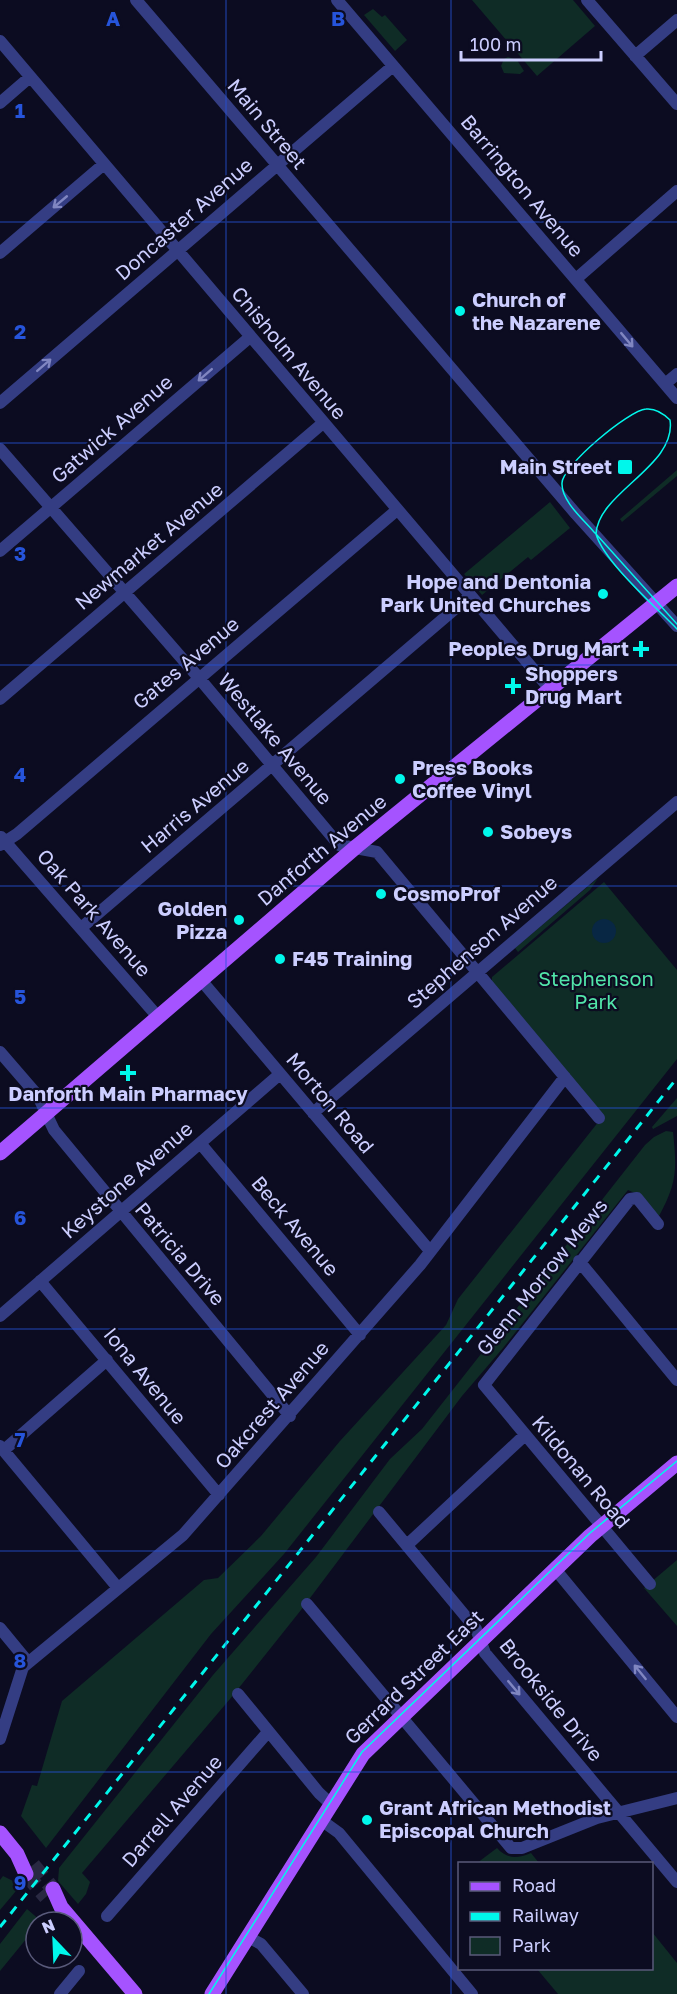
<svg xmlns="http://www.w3.org/2000/svg" width="677" height="1994" font-family="'Golos Text',sans-serif">
	<style>
		.green { fill: #0f2c26 }
		.water { fill: #082744 }
		.lines { fill: none; stroke-linecap: round; stroke-linejoin: round }
		.major-tunnel { stroke: #292942; stroke-width: 15; stroke-dasharray: 15 8; stroke-linecap: butt }
		.minor { stroke: #343d83; stroke-width: 12 }
		.major { stroke: #a553ff; stroke-width: 15 }
		.tram { stroke: #00f7eb; stroke-width: 1.5 }
		.rail { stroke: #00f7eb; stroke-width: 3; stroke-dasharray: 9 8; stroke-linecap: butt }
		.oneway { stroke: #8086c1 }
		.grid { fill: none; stroke: #2654da; stroke-width: 1.5; stroke-opacity: 0.55 }
		.poi-dot { fill: #00f7eb; stroke: #0c0c21; stroke-width: 2 }
		.labels { text-anchor: middle; stroke-width: 4.5; stroke-linejoin: round; paint-order: stroke }
		.street-label { font-size: 20px; fill: #ccceff; stroke: #0c0c21 }
		.poi-label { font-size: 20px; font-weight: bold; fill: #ccceff; stroke: #0c0c21; text-anchor: start }
		.park-label { font-size: 20px; fill: #52e5aa; stroke: #0c0c21 }
		.grid-label { font-size: 20px; text-anchor: middle; font-weight: bold; fill: #2654da; stroke: #0c0c21; stroke-width: 4.5; stroke-linejoin: round; paint-order: stroke }
	</style>
	<rect width="100%" height="100%" fill="#0c0c21"/>
	<path class="green" d="M472,0H573L595,26L537,76Z
		M373,9L382,17L385,15L407,40L395,51L364,15Z
		M508,57L517,60L524,71L520,74L504,73L501,66L504,59Z
		M677,470V476L622,522L620,519Z
		M550,502L570,528L531,560L528,557L482,595L464,574Z
		M598,878L590,890L518,952L515,948Z
		M604,882L677,970V1059L284,1554L211,1634L46,1848L21,1816L32,1785L37,1786L62,1701L204,1580L218,1578L261,1536L340,1441L446,1325L458,1299L603,1116L492,983V977Z
		M677,1098V1116L653,1129L652,1127Z
		M666,1131L673,1132C677,1170 677,1183 659,1216L637,1194L628,1190L503,1348L462,1396L301,1610L230,1699L82,1873L90,1882L86,1894L78,1904L58,1881L59,1868L213,1675L316,1557L390,1459L422,1429L645,1145L654,1137Z
		M677,1560V1626L644,1588Z
		M497,1848C507,1859 517,1859 531,1853L539,1863H477Z
		M3,1876L21,1885L0,1910V1880Z
		M27,1909L41,1921L36,1922V1927L0,1971V1944Z
		M652,1932L677,1963V1994H558L537,1969L652,1968Z"/>
	<path class="water" d="M592 931a12 12 0 1 1 24 0a12 12 0 1 1-24 0Z"/>
	<g class="lines">
		<path class="major-tunnel" d="M33,1865L53,1889
			M26,1874L46,1897"/>
		<path class="minor" d="M136,0L576,514L677,626
			M337,0L677,398
			M587,0L677,104
			M0,41L550,689
			M635,56L677,20
			M0,103L30,77
			M0,253L104,164
			M576,279L677,191
			M665,384L677,374
			M0,403L393,66
			M0,449L199,678L339,845L377,852L599,1118
			M0,551L250,337
			M0,699L323,423
			M1,837L158,1017
			M0,845L17,834L397,510
			M81,928L470,596
			M201,980L430,1251
			M0,1052L38,1096L54,1130L290,1416
			M313,1113L677,802
			M200,1143L360,1335
			M579,1261L677,1380
			M40,1281L219,1495
			M0,1316L280,1074
			M0,1446L118,1588
			M4,1450L107,1360
			M379,1512L476,1629L485,1653L677,1882
			M407,1545L525,1435
			M555,1569L677,1717
			M650,1584L484,1385L630,1199L637,1198L658,1224
			M307,1604L511,1848H522L597,1818L677,1798
			M0,1628L28,1662
			M238,1694L319,1793L331,1804
			M0,1739L23,1667L183,1535L420,1265L565,1077
			M321,1820L339,1833L472,1994
			M107,1916L268,1732
			M248,1937L261,1944L303,1994
			M60,1994L79,1971"/>
		<path class="major" d="M0,1153L357,846L677,586
			M0,1833L17,1854L26,1874
			M53,1889L61,1907L135,1994
			M212,1994L363,1754L590,1536L677,1463"/>
		<path class="tram" d="M677,624L596,534L594,532C584,520 561,501 562,483C562,466 629,410 646,409C656,408 663,413 670,420C677,466 598,492 596,534C604,562 656,607 677,629
			M209,1994L362,1752L590,1533L677,1461"/>
		<path class="rail" d="M0,1927L677,1078"/>
	</g>
	<defs><path id="oneway-shaft" d="M-6 0H5M1.5-3L5.5 0L1.5 3" fill="none" stroke-width="1.6" stroke-linecap="round" stroke-linejoin="round" transform="scale(1.5)"/></defs>
	<g class="oneway">
		<use href="#oneway-shaft" transform="translate(60 202) rotate(140)"/>
		<use href="#oneway-shaft" transform="translate(627 340) rotate(50)"/>
		<use href="#oneway-shaft" transform="translate(44 365) rotate(-41)"/>
		<use href="#oneway-shaft" transform="translate(205 375) rotate(139)"/>
		<use href="#oneway-shaft" transform="translate(640 1672) rotate(-129)"/>
		<use href="#oneway-shaft" transform="translate(514 1688) rotate(50)"/>
	</g>
	<path class="grid" d="M226,0V1994M451,0V1994M0,222H677M0,443H677M0,665H677M0,886H677M0,1108H677M0,1329H677M0,1551H677M0,1772H677"/>
	<g class="poi-dot">
		<circle cx="460" cy="311" r="6"/>
		<rect x="617" y="459" width="16" height="16" rx="3"/>
		<circle cx="603" cy="594" r="6"/>
		<path d="M638 640h6v6h6v6h-6v6h-6v-6h-6v-6h6z"/>
		<path d="M510 677h6v6h6v6h-6v6h-6v-6h-6v-6h6z"/>
		<circle cx="400" cy="779" r="6"/>
		<circle cx="488" cy="832" r="6"/>
		<circle cx="381" cy="894" r="6"/>
		<circle cx="239" cy="920" r="6"/>
		<circle cx="280" cy="959" r="6"/>
		<path d="M125 1064h6v6h6v6h-6v6h-6v-6h-6v-6h6z"/>
		<circle cx="367" cy="1820" r="6"/>
	</g>
	<g class="labels">
		<g class="street-label">
			<text transform="translate(267 124) rotate(50)" y="7">Main Street</text>
			<text transform="translate(522 186) rotate(50)" y="7">Barrington Avenue</text>
			<text transform="translate(184 219) rotate(-41)" y="7">Doncaster Avenue</text>
			<text transform="translate(289 353) rotate(50)" y="7">Chisholm Avenue</text>
			<text transform="translate(112 429) rotate(-41)" y="7">Gatwick Avenue</text>
			<text transform="translate(149 546) rotate(-40)" y="7">Newmarket Avenue</text>
			<text transform="translate(186 663) rotate(-40)" y="7">Gates Avenue</text>
			<text transform="translate(275 739) rotate(50)" y="7">Westlake Avenue</text>
			<text transform="translate(195 806) rotate(-40)" y="7">Harris Avenue</text>
			<text transform="translate(322 850) rotate(-40)" y="7">Danforth Avenue</text>
			<text transform="translate(94 913) rotate(49)" y="7">Oak Park Avenue</text>
			<text transform="translate(482 942) rotate(-41)" y="7">Stephenson Avenue</text>
			<text transform="translate(330 1103) rotate(50)" y="7">Morton Road</text>
			<text transform="translate(127 1180) rotate(-41)" y="7">Keystone Avenue</text>
			<text transform="translate(295 1226) rotate(50)" y="7">Beck Avenue</text>
			<text transform="translate(180 1254) rotate(50)" y="7">Patricia Drive</text>
			<text transform="translate(542 1277) rotate(-51)" y="7">Glenn Morrow Mews</text>
			<text transform="translate(145 1376) rotate(51)" y="7">Iona Avenue</text>
			<text transform="translate(272 1405) rotate(-49)" y="7">Oakcrest Avenue</text>
			<text transform="translate(581 1472) rotate(50)" y="7">Kildonan Road</text>
			<text transform="translate(414 1677) rotate(-44)" y="7">Gerrard Street East</text>
			<text transform="translate(551 1700) rotate(51)" y="7">Brookside Drive</text>
			<text transform="translate(172 1811) rotate(-49)" y="7">Darrell Avenue</text>
		</g>
		<g class="poi-label">
			<text x="472" y="307">Church of<tspan x="472" dy="23">the Nazarene</tspan></text>
			<text x="612" y="474" text-anchor="end">Main Street</text>
			<text x="591" y="589" text-anchor="end">Hope and Dentonia<tspan x="591" dy="23">Park United Churches</tspan></text>
			<text x="629" y="656" text-anchor="end">Peoples Drug Mart</text>
			<text x="525" y="681">Shoppers<tspan x="525" dy="23">Drug Mart</tspan></text>
			<text x="412" y="775">Press Books<tspan x="412" dy="23">Coffee Vinyl</tspan></text>
			<text x="500" y="839">Sobeys</text>
			<text x="393" y="901">CosmoProf</text>
			<text x="227" y="916" text-anchor="end">Golden<tspan x="227" dy="23">Pizza</tspan></text>
			<text x="292" y="966">F45 Training</text>
			<text x="128" y="1101" text-anchor="middle">Danforth Main Pharmacy</text>
			<text x="379" y="1815">Grant African Methodist<tspan x="379" dy="23">Episcopal Church</tspan></text>
		</g>
		<g class="park-label">
			<text x="596" y="986">Stephenson<tspan x="596" dy="23">Park</tspan></text>
		</g>
	</g>
	<g class="grid-label">
		<text x="113" y="26">A</text>
		<text x="338" y="26">B</text>
		<text x="20" y="118">1</text>
		<text x="20" y="339">2</text>
		<text x="20" y="561">3</text>
		<text x="20" y="782">4</text>
		<text x="20" y="1004">5</text>
		<text x="20" y="1225">6</text>
		<text x="20" y="1447">7</text>
		<text x="20" y="1668">8</text>
		<text x="20" y="1890">9</text>
	</g>
	<rect x="458" y="1862" width="195" height="108" fill="#0c0c21" stroke="#595a7a" stroke-width="1.5"/>
	<rect x="470" y="1882" width="30" height="9" fill="#a553ff" stroke="#595a7a" stroke-width="1.5"/>
	<text x="512" y="1892" font-size="18" fill="#ccceff">Road</text>
	<rect x="470" y="1912" width="30" height="9" fill="#00f7eb" stroke="#595a7a" stroke-width="1.5"/>
	<text x="512" y="1922" font-size="18" fill="#ccceff">Railway</text>
	<rect x="470" y="1937" width="30" height="18" fill="#0f2c26" stroke="#595a7a" stroke-width="1.5"/>
	<text x="512" y="1952" font-size="18" fill="#ccceff">Park</text>
	<g transform="translate(54 1940) rotate(337)"><circle r="28" fill="#0c0c21" stroke="#595a7a" stroke-width="1.5"/>
	<path d="M0-4.5L10 22L0 15L-10 22Z" fill="#00f7eb"/>
	<text y="-9" font-size="16" font-weight="bold" text-anchor="middle" fill="#ccceff">N</text>
	</g>
	<path d="M461 51v9h140v-9" fill="none" stroke="#ccceff" stroke-width="3"/>
	<text x="470" y="51" font-size="18" fill="#ccceff" stroke="#0c0c21" stroke-width="4.5" paint-order="stroke">100 m</text>
</svg>
